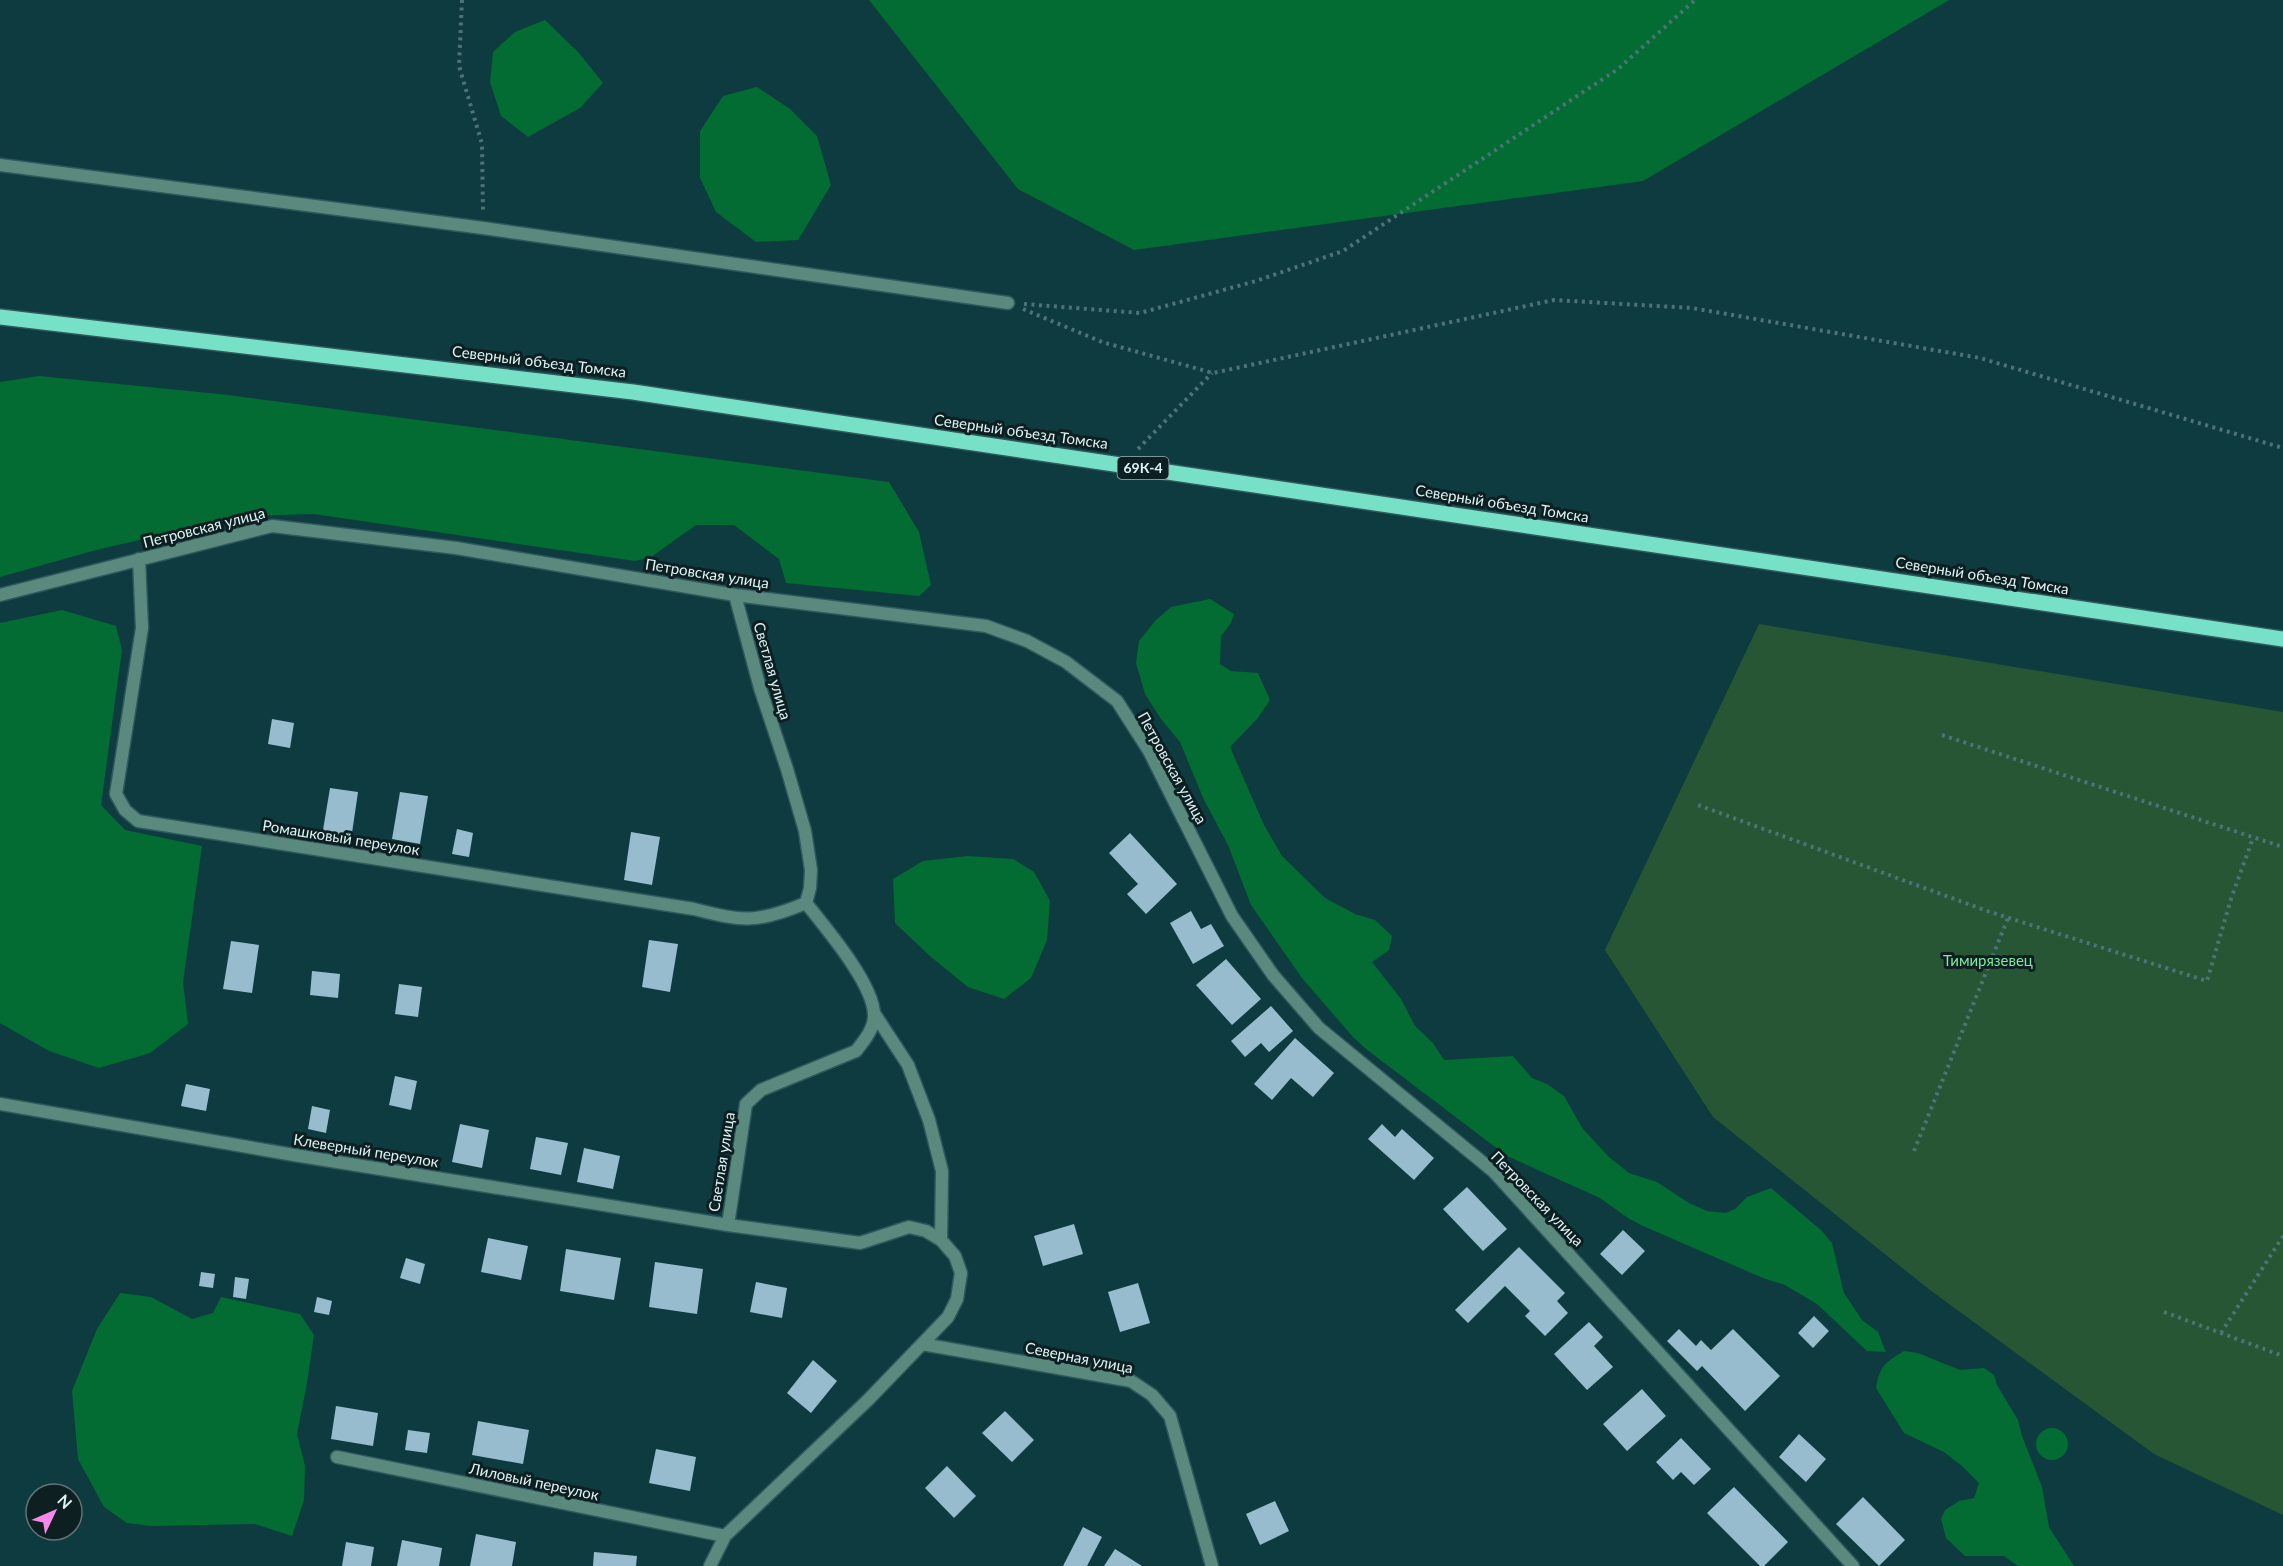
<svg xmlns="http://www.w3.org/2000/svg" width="2283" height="1566" font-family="Lato,sans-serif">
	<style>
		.green { fill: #265634 }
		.forest { fill: #036c33 }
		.building { fill: #97bcce }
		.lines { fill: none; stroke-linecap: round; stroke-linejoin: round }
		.street-casing { stroke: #2f595c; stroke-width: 15 }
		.primary-casing { stroke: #2f595c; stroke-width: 18 }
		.path { stroke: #4d7377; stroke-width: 4; stroke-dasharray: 3 4.5; stroke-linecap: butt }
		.street { stroke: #5a8a7e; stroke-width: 12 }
		.primary { stroke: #77e1c8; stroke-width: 15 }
		.labels { text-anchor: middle; stroke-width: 6; stroke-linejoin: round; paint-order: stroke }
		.shield { fill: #0d1f21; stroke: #9fb4b6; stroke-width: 1.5 }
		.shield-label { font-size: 14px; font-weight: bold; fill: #def4f6 }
		.street-label { font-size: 15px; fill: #def4f6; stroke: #0d1f21 }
		.park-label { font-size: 15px; fill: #7ced9c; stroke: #0d1f21 }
	</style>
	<rect width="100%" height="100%" fill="#0e3b3f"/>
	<path class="green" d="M1759,624L2283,712V1515L2154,1454L1930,1290L1713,1117L1605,950Z"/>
	<path class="forest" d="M869,0H1949L1643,181L1134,250L1018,189Z
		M545,20L579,53L603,83L580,108L528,137L501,116L490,82L493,52L515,32Z
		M757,87L790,109L817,136L831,185L798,240L756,242L716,212L700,178V131L723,96Z
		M39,376L228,395L889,482L919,532L931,585L919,596L786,583L779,559L734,525H696L651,557L635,561L314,514L243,516L96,550L0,577V382Z
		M1210,599L1234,614L1231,623L1221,636L1220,664L1231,671L1258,673L1270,700L1257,719L1230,747L1264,825L1282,856L1325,898L1355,914L1375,920L1392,936L1389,950L1372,962L1401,999L1415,1026L1433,1043L1444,1060L1513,1056L1532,1078L1547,1084L1564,1096L1583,1129L1609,1157L1629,1173L1657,1182L1689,1203L1707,1211L1726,1213L1735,1209L1747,1197L1771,1188L1821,1230L1832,1243L1844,1293L1862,1320L1878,1332L1886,1352L1867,1351L1817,1304L1785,1285L1763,1278L1643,1226L1628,1218L1600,1198L1507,1156L1366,1049L1353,1037L1302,978L1251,905L1228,845L1204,800L1180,742L1161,719L1145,694L1136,663L1139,641L1156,620L1171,607Z
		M62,610L116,626L122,650L101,805L125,830L202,846L183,982L188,1024L150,1053L99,1068L49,1051L0,1023V623Z
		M968,856L1013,859L1034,872L1050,901L1047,940L1031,978L1004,999L968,987L931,957L895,923L893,879L923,861Z
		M120,1293L151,1297L192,1319L213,1313L221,1297L300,1314L314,1335L307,1383L297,1434L305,1466L304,1500L292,1536L255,1524L152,1526L127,1523L104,1507L78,1459L72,1391L97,1329Z
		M1904,1351L1918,1353L1960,1370L1984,1368L1994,1375L1997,1385L2018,1420L2022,1436L2042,1487L2049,1527L2074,1566H2018L2004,1556H1965L1946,1538L1941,1519L1945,1510L1959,1501L1974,1498L1979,1483L1962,1466L1944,1452L1904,1433L1876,1388C1880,1366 1884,1363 1904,1351Z
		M2036 1444a16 16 0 1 1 32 0a16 16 0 1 1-32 0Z"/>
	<path class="building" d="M272,719L294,723L290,748L268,744Z
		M330,788L358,792L351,840L322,836Z
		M400,792L428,796L420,844L392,839Z
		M457,829L473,833L469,857L452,854Z
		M631,832L660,837L652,885L624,880Z
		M1130,833L1177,884L1146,914L1127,894L1138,884L1109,853Z
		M1191,911L1201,929L1211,924L1224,946L1193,964L1170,923Z
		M649,940L678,944L670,992L642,987Z
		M231,941L259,945L252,993L223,989Z
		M1226,959L1261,999L1232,1025L1196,985Z
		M312,971L340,974L338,998L310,995Z
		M399,984L422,987L418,1017L395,1014Z
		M1271,1006L1293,1031L1269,1052L1261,1043L1245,1057L1231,1041Z
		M1295,1038L1334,1073L1313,1097L1291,1078L1272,1100L1254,1084Z
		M395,1076L417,1081L411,1110L389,1105Z
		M186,1084L210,1089L206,1111L181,1106Z
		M312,1106L330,1110L326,1133L308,1129Z
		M460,1124L489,1130L482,1168L452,1162Z
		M1382,1124L1395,1137L1402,1129L1434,1158L1414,1180L1368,1139Z
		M536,1137L568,1143L561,1175L530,1169Z
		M584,1148L620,1156L613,1189L577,1182Z
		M1467,1187L1507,1229L1483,1251L1443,1209Z
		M1074,1224L1083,1254L1043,1266L1034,1236Z
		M1623,1230L1645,1251L1622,1275L1600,1254Z
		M488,1238L528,1246L521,1280L481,1272Z
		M1519,1247L1565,1293L1557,1301L1568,1313L1545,1336L1525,1316L1530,1311L1505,1286L1468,1323L1455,1310Z
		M566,1249L621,1258L614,1300L560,1291Z
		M406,1258L425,1264L420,1284L400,1278Z
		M655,1262L703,1269L697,1314L649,1307Z
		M201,1272L215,1274L213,1288L199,1286Z
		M235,1277L249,1279L246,1299L233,1297Z
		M756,1282L787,1288L782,1318L750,1312Z
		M1138,1283L1150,1323L1120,1332L1108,1292Z
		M317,1297L332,1301L329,1315L314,1312Z
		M1814,1316L1829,1331L1813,1348L1798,1333Z
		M1589,1322L1603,1337L1594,1346L1613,1367L1587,1390L1554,1354Z
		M1679,1329L1696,1346L1701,1340L1711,1350L1733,1329L1780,1376L1745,1411L1702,1366L1697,1371L1667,1341Z
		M813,1360L837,1381L811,1413L787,1393Z
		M1642,1389L1666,1416L1627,1451L1603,1424Z
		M336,1406L378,1413L373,1446L331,1439Z
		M1005,1411L1034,1440L1012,1462L982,1433Z
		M478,1421L529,1430L523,1464L472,1455Z
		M408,1430L430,1433L427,1453L405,1450Z
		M1799,1434L1826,1459L1806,1482L1779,1457Z
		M1681,1438L1711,1469L1694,1485L1681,1472L1673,1480L1656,1462Z
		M656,1449L696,1457L690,1491L649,1483Z
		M947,1466L976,1496L954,1518L925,1488Z
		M1734,1487L1788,1542L1764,1566H1760L1707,1513Z
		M1863,1497L1905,1540L1879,1566L1836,1524Z
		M1275,1501L1289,1531L1260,1545L1246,1514Z
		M1083,1527L1102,1537L1087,1566H1063Z
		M476,1534L516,1542L512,1566H470Z
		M402,1540L442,1548L439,1566H397Z
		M346,1542L374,1547L371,1566H342Z
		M1115,1549L1142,1566H1104Z
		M594,1552L637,1556L636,1566H593Z"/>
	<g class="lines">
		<defs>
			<path id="street" d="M0,165L483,228L1008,303
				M139,559L142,628L116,794L125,810L138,821L694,909C744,922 758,923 806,903
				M0,595L272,526L456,548L735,595L986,626L1027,641L1066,662L1117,701L1149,751L1232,916L1273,975L1319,1028L1493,1171L1853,1566
				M874,1013L908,1065L929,1120L942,1171L941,1240
				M0,1104L294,1155L728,1225
				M922,1344L1131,1381L1152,1395L1170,1416L1212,1566
				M337,1457L725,1536
				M710,1566L725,1536L868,1400L948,1317L957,1299L961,1273L955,1256L941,1240L926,1231L909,1227L860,1243L728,1225L746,1104L761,1090L856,1051C864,1041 875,1028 874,1014C873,983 825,927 806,903L810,888L811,870L805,831L787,769L760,688L735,595"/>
			<path id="primary" d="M0,317L633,392L2283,639"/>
		</defs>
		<use href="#street" class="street-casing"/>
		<use href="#primary" class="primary-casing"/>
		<path class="path" d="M462,0L459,66L482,144L483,213
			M1024,304L1140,313L1256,281L1343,251L1618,69L1695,0
			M1023,309L1102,342L1213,373L1554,300L1692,308L1980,358L2283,448
			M1138,449L1212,373
			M1942,735L2283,847
			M1698,805L1990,912L2207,981L2231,899L2253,838
			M1914,1151L2008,918
			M2164,1312L2283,1356
			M2221,1333L2283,1236"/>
		<use href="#street" class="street"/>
		<use href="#primary" class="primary"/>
	</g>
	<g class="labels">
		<rect class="shield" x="1117.5" y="457" width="51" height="22" rx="4.5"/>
		<g class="shield-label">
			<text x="1143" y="473">69К-4</text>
		</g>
		<g class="street-label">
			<text transform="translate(539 362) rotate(7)" y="5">Северный объезд Томска</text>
			<text transform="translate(1021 432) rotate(8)" y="5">Северный объезд Томска</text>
			<text transform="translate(1502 504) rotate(9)" y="5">Северный объезд Томска</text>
			<text transform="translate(204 528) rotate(-14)" y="5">Петровская улица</text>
			<text transform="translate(707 574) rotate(9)" y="5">Петровская улица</text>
			<text transform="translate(1982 576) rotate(9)" y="5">Северный объезд Томска</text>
			<text transform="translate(772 671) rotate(74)" y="5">Светлая улица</text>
			<text transform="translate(1172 768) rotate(61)" y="5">Петровская улица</text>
			<text transform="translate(341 838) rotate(9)" y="5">Ромашковый переулок</text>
			<text transform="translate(366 1151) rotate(9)" y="5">Клеверный переулок</text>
			<text transform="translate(722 1162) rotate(-81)" y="5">Светлая улица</text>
			<text transform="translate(1537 1199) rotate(46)" y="5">Петровская улица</text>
			<text transform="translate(1079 1358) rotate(11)" y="5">Северная улица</text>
			<text transform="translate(534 1482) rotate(12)" y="5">Лиловый переулок</text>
		</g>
		<g class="park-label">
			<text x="1988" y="966">Тимирязевец</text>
		</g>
	</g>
	<g transform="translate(54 1512) rotate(46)"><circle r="28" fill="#0d1f21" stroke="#617476" stroke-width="1.5"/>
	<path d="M0-4.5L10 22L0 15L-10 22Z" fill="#f988e9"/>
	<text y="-9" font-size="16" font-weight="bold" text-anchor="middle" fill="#def4f6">N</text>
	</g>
</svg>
